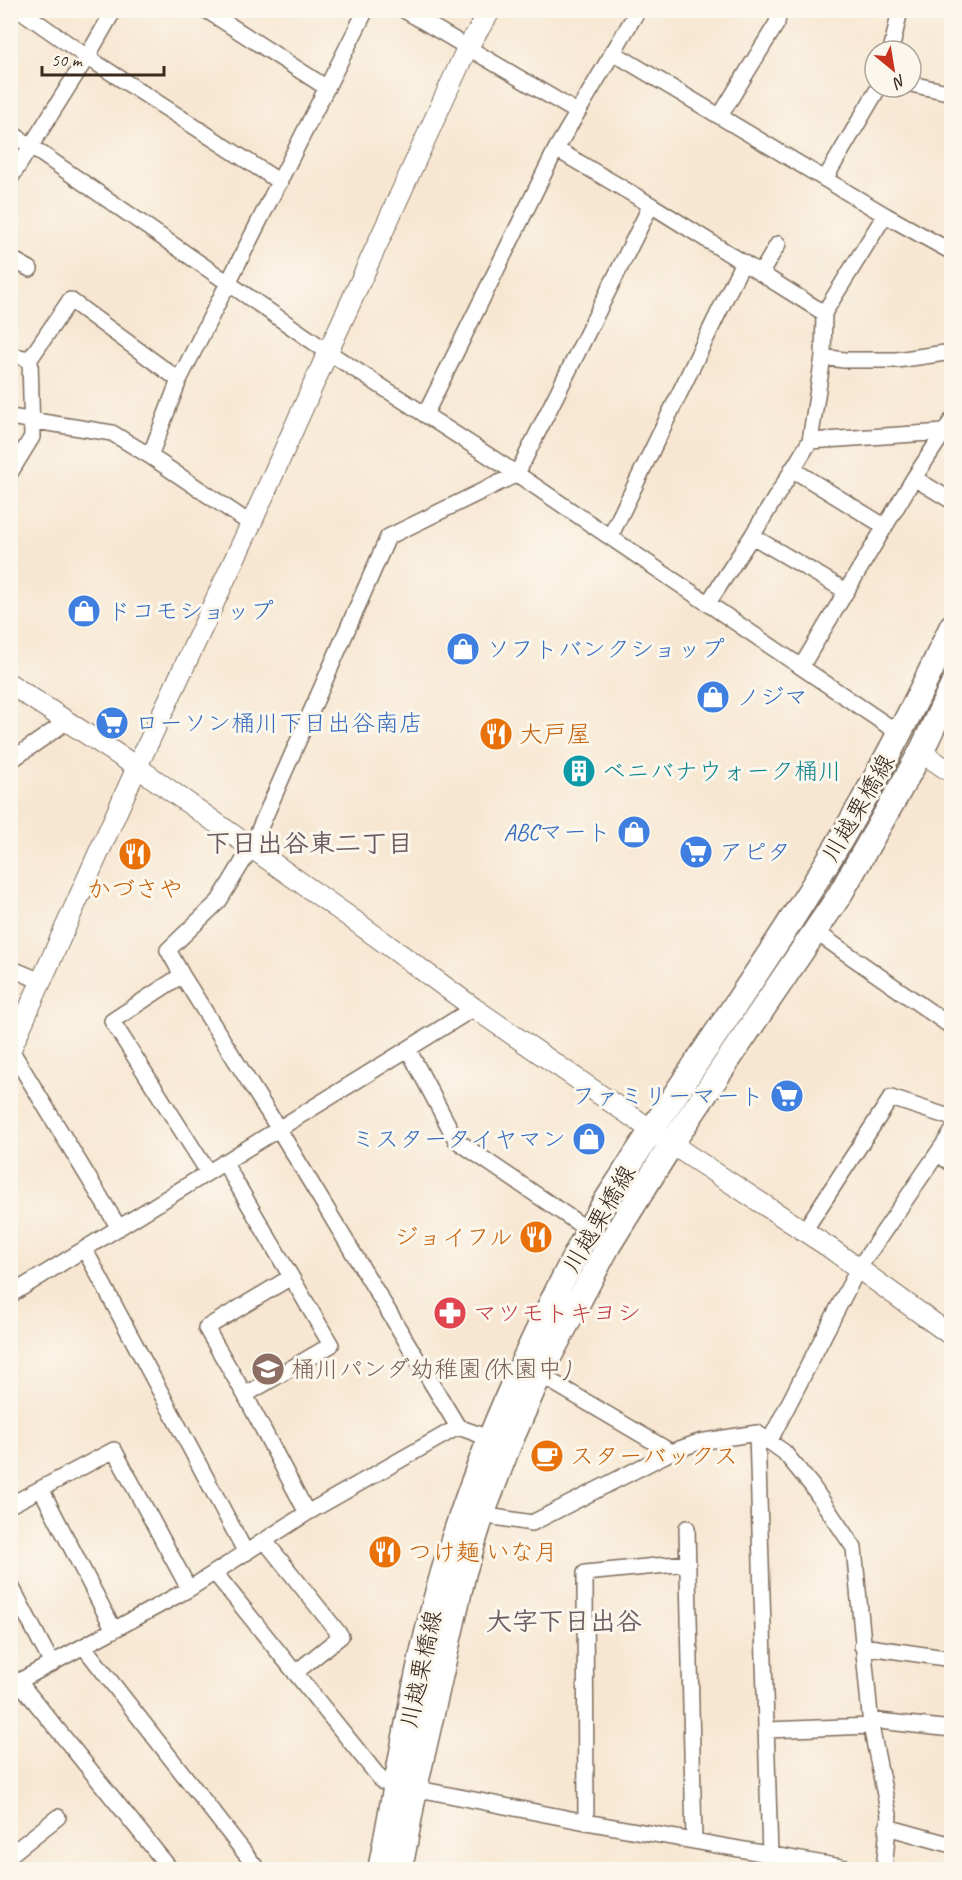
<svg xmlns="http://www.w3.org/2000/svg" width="962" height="1880" font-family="Caveat,'Klee One',sans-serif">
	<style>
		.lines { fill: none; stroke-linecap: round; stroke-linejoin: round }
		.minor-casing { stroke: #7d6c5d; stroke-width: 18 }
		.tertiary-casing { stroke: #7d6c5d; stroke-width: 22 }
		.primary-casing { stroke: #7d6c5d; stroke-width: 27 }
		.minor { stroke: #fff; stroke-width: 15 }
		.tertiary { stroke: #fff; stroke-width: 20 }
		.primary { stroke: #fff; stroke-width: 24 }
		.labels { text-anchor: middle; stroke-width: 6; stroke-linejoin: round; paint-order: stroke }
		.shop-label { font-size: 24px; fill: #366cbe; stroke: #fbf7ec; text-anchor: start }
		.food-label { font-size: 24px; fill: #c56008; stroke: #fbf7ec; text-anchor: start }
		.culture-label { font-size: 24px; fill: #0d838f; stroke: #fbf7ec; text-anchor: start }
		.street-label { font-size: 24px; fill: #3b2a1e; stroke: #fbf7ec }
		.health-label { font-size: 24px; fill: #be3a42; stroke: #fbf7ec; text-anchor: start }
		.education-label { font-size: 24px; fill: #785e54; stroke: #fbf7ec; text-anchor: start }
		.neighbourhood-label { font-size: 26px; font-weight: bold; fill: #6c5b63; stroke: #fbf7ec }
	</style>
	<rect width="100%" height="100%" fill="#fbf7ec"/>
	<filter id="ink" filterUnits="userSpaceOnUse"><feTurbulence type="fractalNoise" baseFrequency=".0167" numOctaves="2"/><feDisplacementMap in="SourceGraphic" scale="12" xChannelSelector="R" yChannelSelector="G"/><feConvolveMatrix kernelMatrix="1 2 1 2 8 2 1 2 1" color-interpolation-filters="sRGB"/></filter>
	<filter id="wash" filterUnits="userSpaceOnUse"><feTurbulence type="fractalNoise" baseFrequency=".008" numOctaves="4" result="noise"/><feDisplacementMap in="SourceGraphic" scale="24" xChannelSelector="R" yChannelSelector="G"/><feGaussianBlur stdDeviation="1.35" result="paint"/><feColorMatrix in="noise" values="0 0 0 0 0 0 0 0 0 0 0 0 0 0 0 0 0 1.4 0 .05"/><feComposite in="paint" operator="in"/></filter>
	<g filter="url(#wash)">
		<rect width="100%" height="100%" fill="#f7e7d2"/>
	</g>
	<g filter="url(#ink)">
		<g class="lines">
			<defs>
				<path id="minor" d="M20,10L87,57L280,182
					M206,10L327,88
					M404,10L577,112
					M891,51L900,10
					M612,52L885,215L952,252
					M911,84L952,93
					M720,116L777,23L779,10
					M10,132L328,352L517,474L900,734
					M556,149L651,205L824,313
					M10,179L87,57L114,10
					M825,179L879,87
					M10,258L30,269
					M761,273L778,244
					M10,355L30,359
					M823,357L844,360H897L952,352
					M425,415L556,149L638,10
					M10,417L112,433L150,456L251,524
					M810,441L944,432
					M150,456L179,380L366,10
					M792,469L884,526
					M10,473L32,437L30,359L70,300L179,380
					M914,478L952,501
					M752,536L846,591
					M610,537L743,262
					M708,603L752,536L810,441L823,357L824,313L885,215
					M801,667L914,478L952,420
					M10,761L66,722
					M816,932L952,1027
					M10,968L41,981
					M182,975L112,1021L208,1172
					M408,1049L456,1140L588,1230
					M11,1050L119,1228
					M938,1154L952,1164
					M224,1162L331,1345L245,1395
					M804,1231L891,1098L952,1118
					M85,1250L246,1553
					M291,1277L206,1328L245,1395L307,1513
					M10,1295L474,1008
					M539,1376L549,1380L671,1452
					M757,1433L770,1855
					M489,1438L458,1427L278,1128L182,975L168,950L219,901L251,848L388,537L517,474L651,205
					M769,1442L858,1269L952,1132
					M41,1489L114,1630
					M10,1505L114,1450L189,1589
					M482,1515L532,1523L671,1452L699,1442L757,1433L784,1452L812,1486L854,1548L871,1726L889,1815L884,1870
					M687,1528L694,1841
					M265,1541L341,1636L295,1673
					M215,1573L383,1782L586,1822L858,1870
					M10,1584L52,1664
					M862,1646L952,1659
					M84,1647L258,1870
					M19,1682L171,1870
					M10,1686L189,1589L307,1513L458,1427
					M870,1720L952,1729
					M766,1730L871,1726
					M586,1822L585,1573L687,1563
					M887,1827L952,1845
					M10,1855L58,1817"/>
				<path id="tertiary" d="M10,684L137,767L348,916L474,1008L685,1153L830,1248L952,1336
					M921,752L952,773
					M10,1051L137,767L251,524L328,352L467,48L491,10"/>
				<path id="primary" d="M380,1870C402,1757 419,1640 456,1531C490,1427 536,1329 587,1233C600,1208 617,1185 631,1162C681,1084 734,1008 785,930C848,833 903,732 952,626
					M400,1870L415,1788L464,1572L482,1515L508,1447L539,1376L608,1246L672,1143L839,896L921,752L952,687"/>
			</defs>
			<use href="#minor" class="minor-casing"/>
			<use href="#tertiary" class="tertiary-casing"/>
			<use href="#primary" class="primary-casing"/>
			<use href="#minor" class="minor"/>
			<use href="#tertiary" class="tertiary"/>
			<use href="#primary" class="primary"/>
		</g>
	</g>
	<defs>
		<symbol id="shop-disc" viewBox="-11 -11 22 22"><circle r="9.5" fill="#3f7fe0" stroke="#fbf7ec"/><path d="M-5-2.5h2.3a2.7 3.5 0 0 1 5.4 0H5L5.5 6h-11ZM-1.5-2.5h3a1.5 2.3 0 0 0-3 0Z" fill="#fff"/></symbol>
		<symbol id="supermarket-disc" viewBox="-11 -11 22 22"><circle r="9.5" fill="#3f7fe0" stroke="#fbf7ec"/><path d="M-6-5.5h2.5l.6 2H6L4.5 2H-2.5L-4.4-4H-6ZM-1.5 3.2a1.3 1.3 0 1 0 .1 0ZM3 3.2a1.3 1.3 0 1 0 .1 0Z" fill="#fff"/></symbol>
		<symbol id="restaurant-disc" viewBox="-11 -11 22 22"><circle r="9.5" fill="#e8710a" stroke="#fbf7ec"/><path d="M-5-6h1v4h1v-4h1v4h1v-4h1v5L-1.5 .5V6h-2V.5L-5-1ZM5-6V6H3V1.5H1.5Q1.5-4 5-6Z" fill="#fff"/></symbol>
		<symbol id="building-disc" viewBox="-11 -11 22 22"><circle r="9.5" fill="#0f9aa8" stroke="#fbf7ec"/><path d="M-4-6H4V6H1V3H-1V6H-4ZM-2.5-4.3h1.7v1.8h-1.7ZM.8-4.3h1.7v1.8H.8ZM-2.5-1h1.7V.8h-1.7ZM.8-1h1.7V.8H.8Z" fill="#fff"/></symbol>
		<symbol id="pharmacy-disc" viewBox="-11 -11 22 22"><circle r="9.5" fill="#e0444e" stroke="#fbf7ec"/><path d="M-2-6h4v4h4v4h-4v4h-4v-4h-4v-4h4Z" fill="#fff"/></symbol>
		<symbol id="school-disc" viewBox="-11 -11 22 22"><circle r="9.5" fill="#8d6e63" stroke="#fbf7ec"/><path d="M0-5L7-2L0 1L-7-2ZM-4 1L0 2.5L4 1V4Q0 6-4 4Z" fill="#fff"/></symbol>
		<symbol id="cafe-disc" viewBox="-11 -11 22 22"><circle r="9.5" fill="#e8710a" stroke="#fbf7ec"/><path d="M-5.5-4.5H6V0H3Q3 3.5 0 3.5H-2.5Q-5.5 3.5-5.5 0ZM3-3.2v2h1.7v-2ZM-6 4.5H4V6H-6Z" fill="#fff"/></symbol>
	</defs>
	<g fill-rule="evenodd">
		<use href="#shop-disc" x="65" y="592" width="38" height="38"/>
		<use href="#shop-disc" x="444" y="630" width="38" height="38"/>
		<use href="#shop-disc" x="694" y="678" width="38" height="38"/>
		<use href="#supermarket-disc" x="93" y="704" width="38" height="38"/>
		<use href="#restaurant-disc" x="477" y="715" width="38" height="38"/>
		<use href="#building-disc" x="560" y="752" width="38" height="38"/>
		<use href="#shop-disc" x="615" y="813" width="38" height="38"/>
		<use href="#supermarket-disc" x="677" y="833" width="38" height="38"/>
		<use href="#restaurant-disc" x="116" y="835" width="38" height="38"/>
		<use href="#supermarket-disc" x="768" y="1077" width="38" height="38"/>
		<use href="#shop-disc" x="570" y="1120" width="38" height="38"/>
		<use href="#restaurant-disc" x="517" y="1218" width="38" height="38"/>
		<use href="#pharmacy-disc" x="431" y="1294" width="38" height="38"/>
		<use href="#school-disc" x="249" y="1350" width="38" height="38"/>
		<use href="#cafe-disc" x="528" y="1437" width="38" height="38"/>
		<use href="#restaurant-disc" x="366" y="1533" width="38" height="38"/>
	</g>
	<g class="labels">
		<g class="shop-label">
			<text x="107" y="619">ドコモショップ</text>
			<text x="486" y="657">ソフトバンクショップ</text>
			<text x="736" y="705">ノジマ</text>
			<text x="135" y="731">ローソン桶川下日出谷南店</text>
			<text x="611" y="840" text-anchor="end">ABCマート</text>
			<text x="719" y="860">アピタ</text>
			<text x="764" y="1104" text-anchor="end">ファミリーマート</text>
			<text x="566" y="1147" text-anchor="end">ミスタータイヤマン</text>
		</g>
		<g class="food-label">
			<text x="519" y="742">大戸屋</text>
			<text x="135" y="897" text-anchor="middle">かづさや</text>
			<text x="513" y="1245" text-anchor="end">ジョイフル</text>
			<text x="570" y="1464">スターバックス</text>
			<text x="408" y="1560">つけ麺 いな月</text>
		</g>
		<g class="culture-label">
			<text x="602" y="779">ベニバナウォーク桶川</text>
		</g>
		<g class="street-label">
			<text transform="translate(858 808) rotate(-60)" y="8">川越栗橋線</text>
			<text transform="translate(599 1219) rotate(-60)" y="8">川越栗橋線</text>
			<text transform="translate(421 1669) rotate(-78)" y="8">川越栗橋線</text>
		</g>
		<g class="health-label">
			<text x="473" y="1321">マツモトキヨシ</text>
		</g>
		<g class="education-label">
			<text x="291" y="1377">桶川パンダ幼稚園(休園中)</text>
		</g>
		<g class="neighbourhood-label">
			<text x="309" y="852">下日出谷東二丁目</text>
			<text x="564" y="1630">大字下日出谷</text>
		</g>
	</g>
	<rect width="962" height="1880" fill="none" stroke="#fbf7ec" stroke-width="36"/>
	<g transform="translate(893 69) rotate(150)"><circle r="28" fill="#fbf7ec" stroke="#aea59a" stroke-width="1.5"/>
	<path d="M0-4.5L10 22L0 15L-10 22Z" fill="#c8321e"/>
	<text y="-9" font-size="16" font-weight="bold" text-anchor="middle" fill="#3b2a1e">N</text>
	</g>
	<path d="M42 66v9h122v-9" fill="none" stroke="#3b2a1e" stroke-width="3"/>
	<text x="51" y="66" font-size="18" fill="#3b2a1e" stroke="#fbf7ec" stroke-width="4.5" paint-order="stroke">50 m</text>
</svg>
